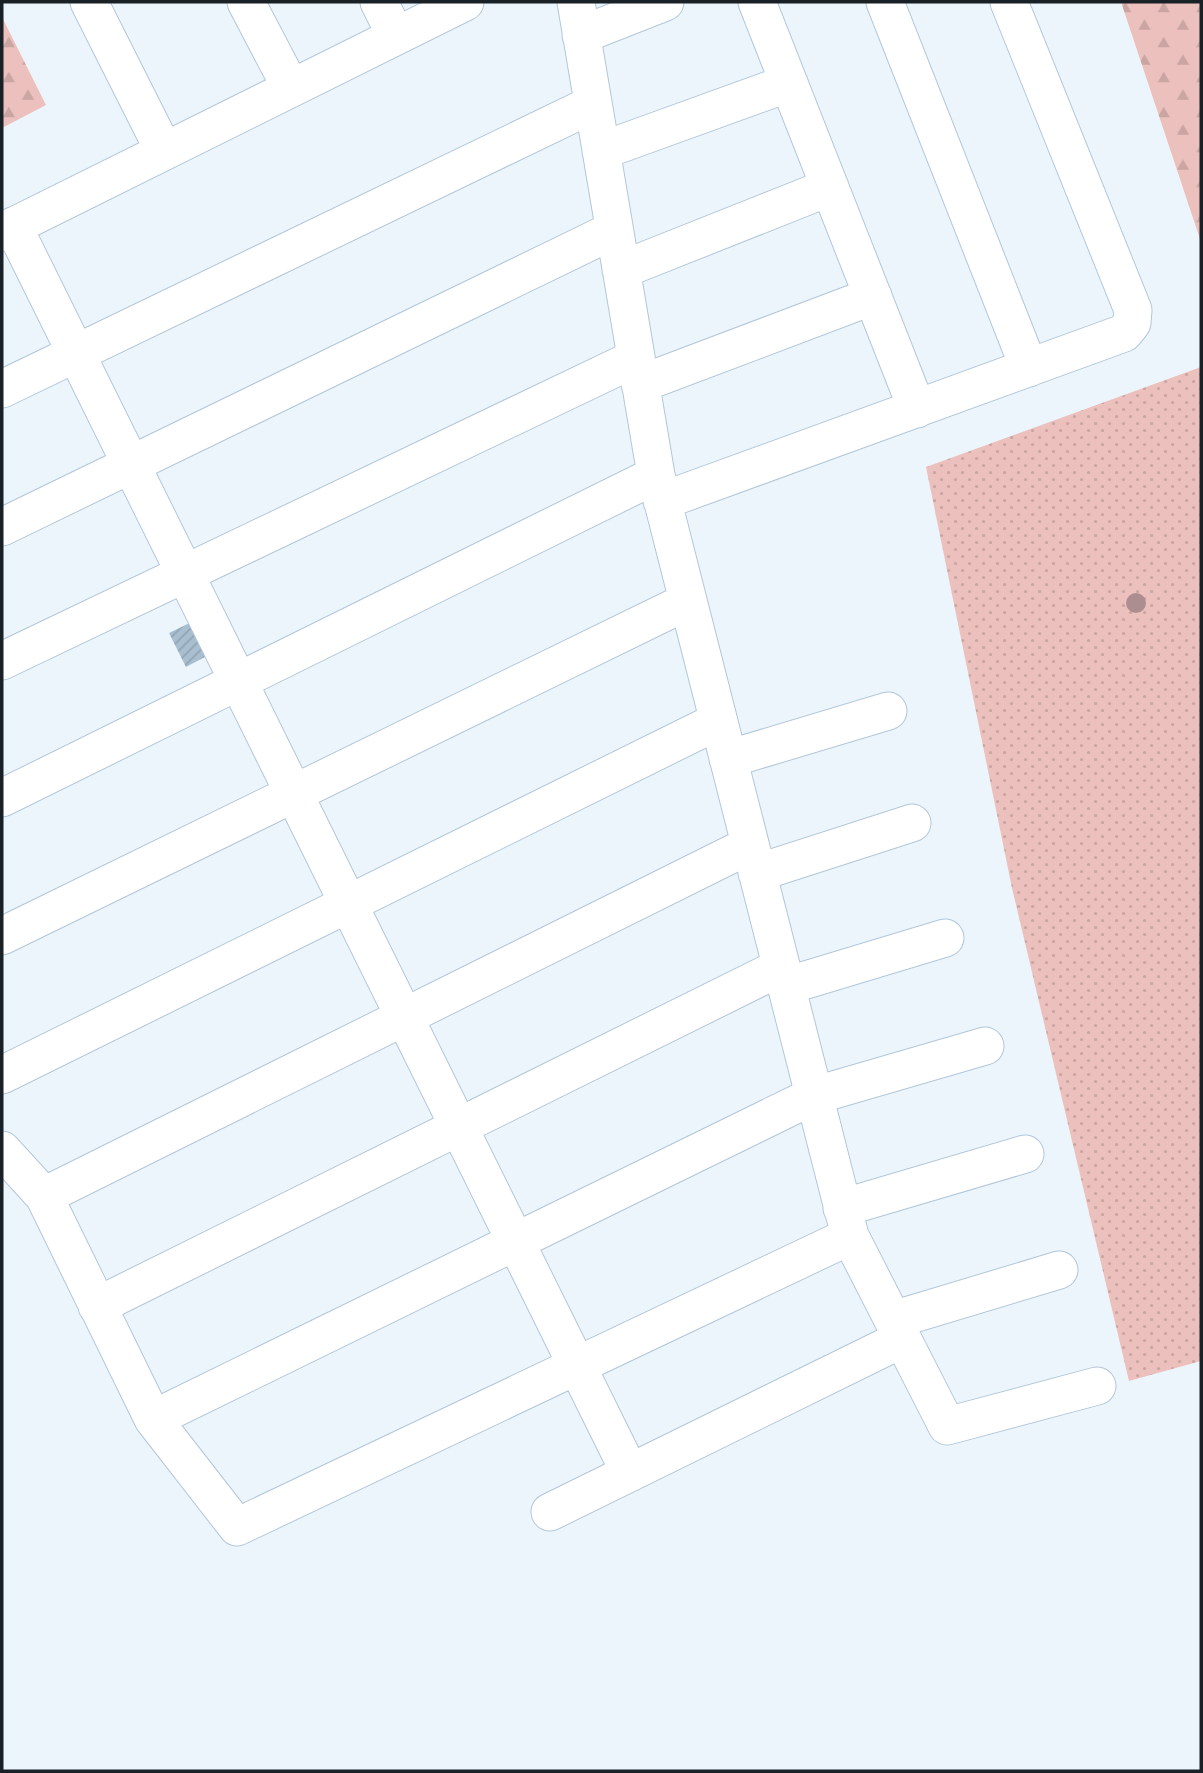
<svg xmlns="http://www.w3.org/2000/svg" width="1203" height="1773" font-family="'Asap Condensed',sans-serif">
	<style>
		.green { fill: url(#green-dots) }
		.forest { fill: url(#forest-firs) }
		.building { fill: url(#building-hatch) }
		.lines { fill: none; stroke-linecap: round; stroke-linejoin: round }
		.minor-casing { stroke: #b2c7d9; stroke-width: 39 }
		.minor { stroke: #fff; stroke-width: 37 }
		.tree { fill: #ad8e90 }
	</style>
	<defs>
		<pattern id="green-dots" width="8" height="8" patternUnits="userSpaceOnUse" patternTransform="scale(1.75)"><rect width="8" height="8" fill="#ecc0bc"/><path d="M2 2h.1M6 6h.1" fill="none" stroke="#caa5a2" stroke-width="1.8" stroke-linecap="round"/></pattern>
		<pattern id="forest-firs" width="22" height="20" patternUnits="userSpaceOnUse" patternTransform="scale(1.75)"><rect width="22" height="20" fill="#ecc0bc"/><path d="M5 1l3.5 6h-7zM16 11l3.5 6h-7z" fill="#caa5a2"/></pattern>
		<pattern id="building-hatch" width="6" height="6" patternUnits="userSpaceOnUse" patternTransform="scale(1.75)"><rect width="6" height="6" fill="#a9bfd0"/><path d="M-1 1l2-2M0 6l6-6M5 7l2-2" fill="none" stroke="#91a4b3"/></pattern>
	</defs>
	<rect width="100%" height="100%" fill="#ecf5fc"/>
	<path class="green" d="M1201,367V1361L1129,1381L1012,888L926,467Z"/>
	<path class="forest" d="M1121,2H1201V242Z
		M2,17L46,105L2,128Z"/>
	<path class="building" d="M204,616L220,649L186,667L169,633Z"/>
	<g class="lines">
		<defs>
			<path id="minor" d="M89,2L164,151
				M246,2L291,88
				M379,2L396,36
				M576,2L656,475L850,1236L947,1426L1097,1386
				M757,2L917,409
				M885,2L1029,368
				M581,35L665,2
				M601,151L789,83
				M13,226L630,1473
				M2,232L465,2
				M621,270L830,187
				M640,384L873,296
				M2,389L593,104
				M662,501L1124,333L1132,323L1133,310L1009,2
				M2,527L614,230
				M2,661L636,358
				M728,759L888,711
				M2,798L656,475
				M757,873L912,823
				M2,936L688,601
				M786,986L945,938
				M2,1075L718,721
				M2,1150L44,1196L153,1419L237,1527L850,1236
				M44,1196L750,845
				M842,1208L1025,1154
				M97,1306L781,967
				M893,1320L1059,1270
				M153,1419L813,1096L985,1046
				M550,1512L902,1339"/>
		</defs>
		<use href="#minor" class="minor-casing"/>
		<use href="#minor" class="minor"/>
	</g>
	<circle class="tree" cx="1136" cy="603" r="10"/>
	<rect width="1203" height="1773" fill="none" stroke="#192127" stroke-width="7"/>
</svg>
